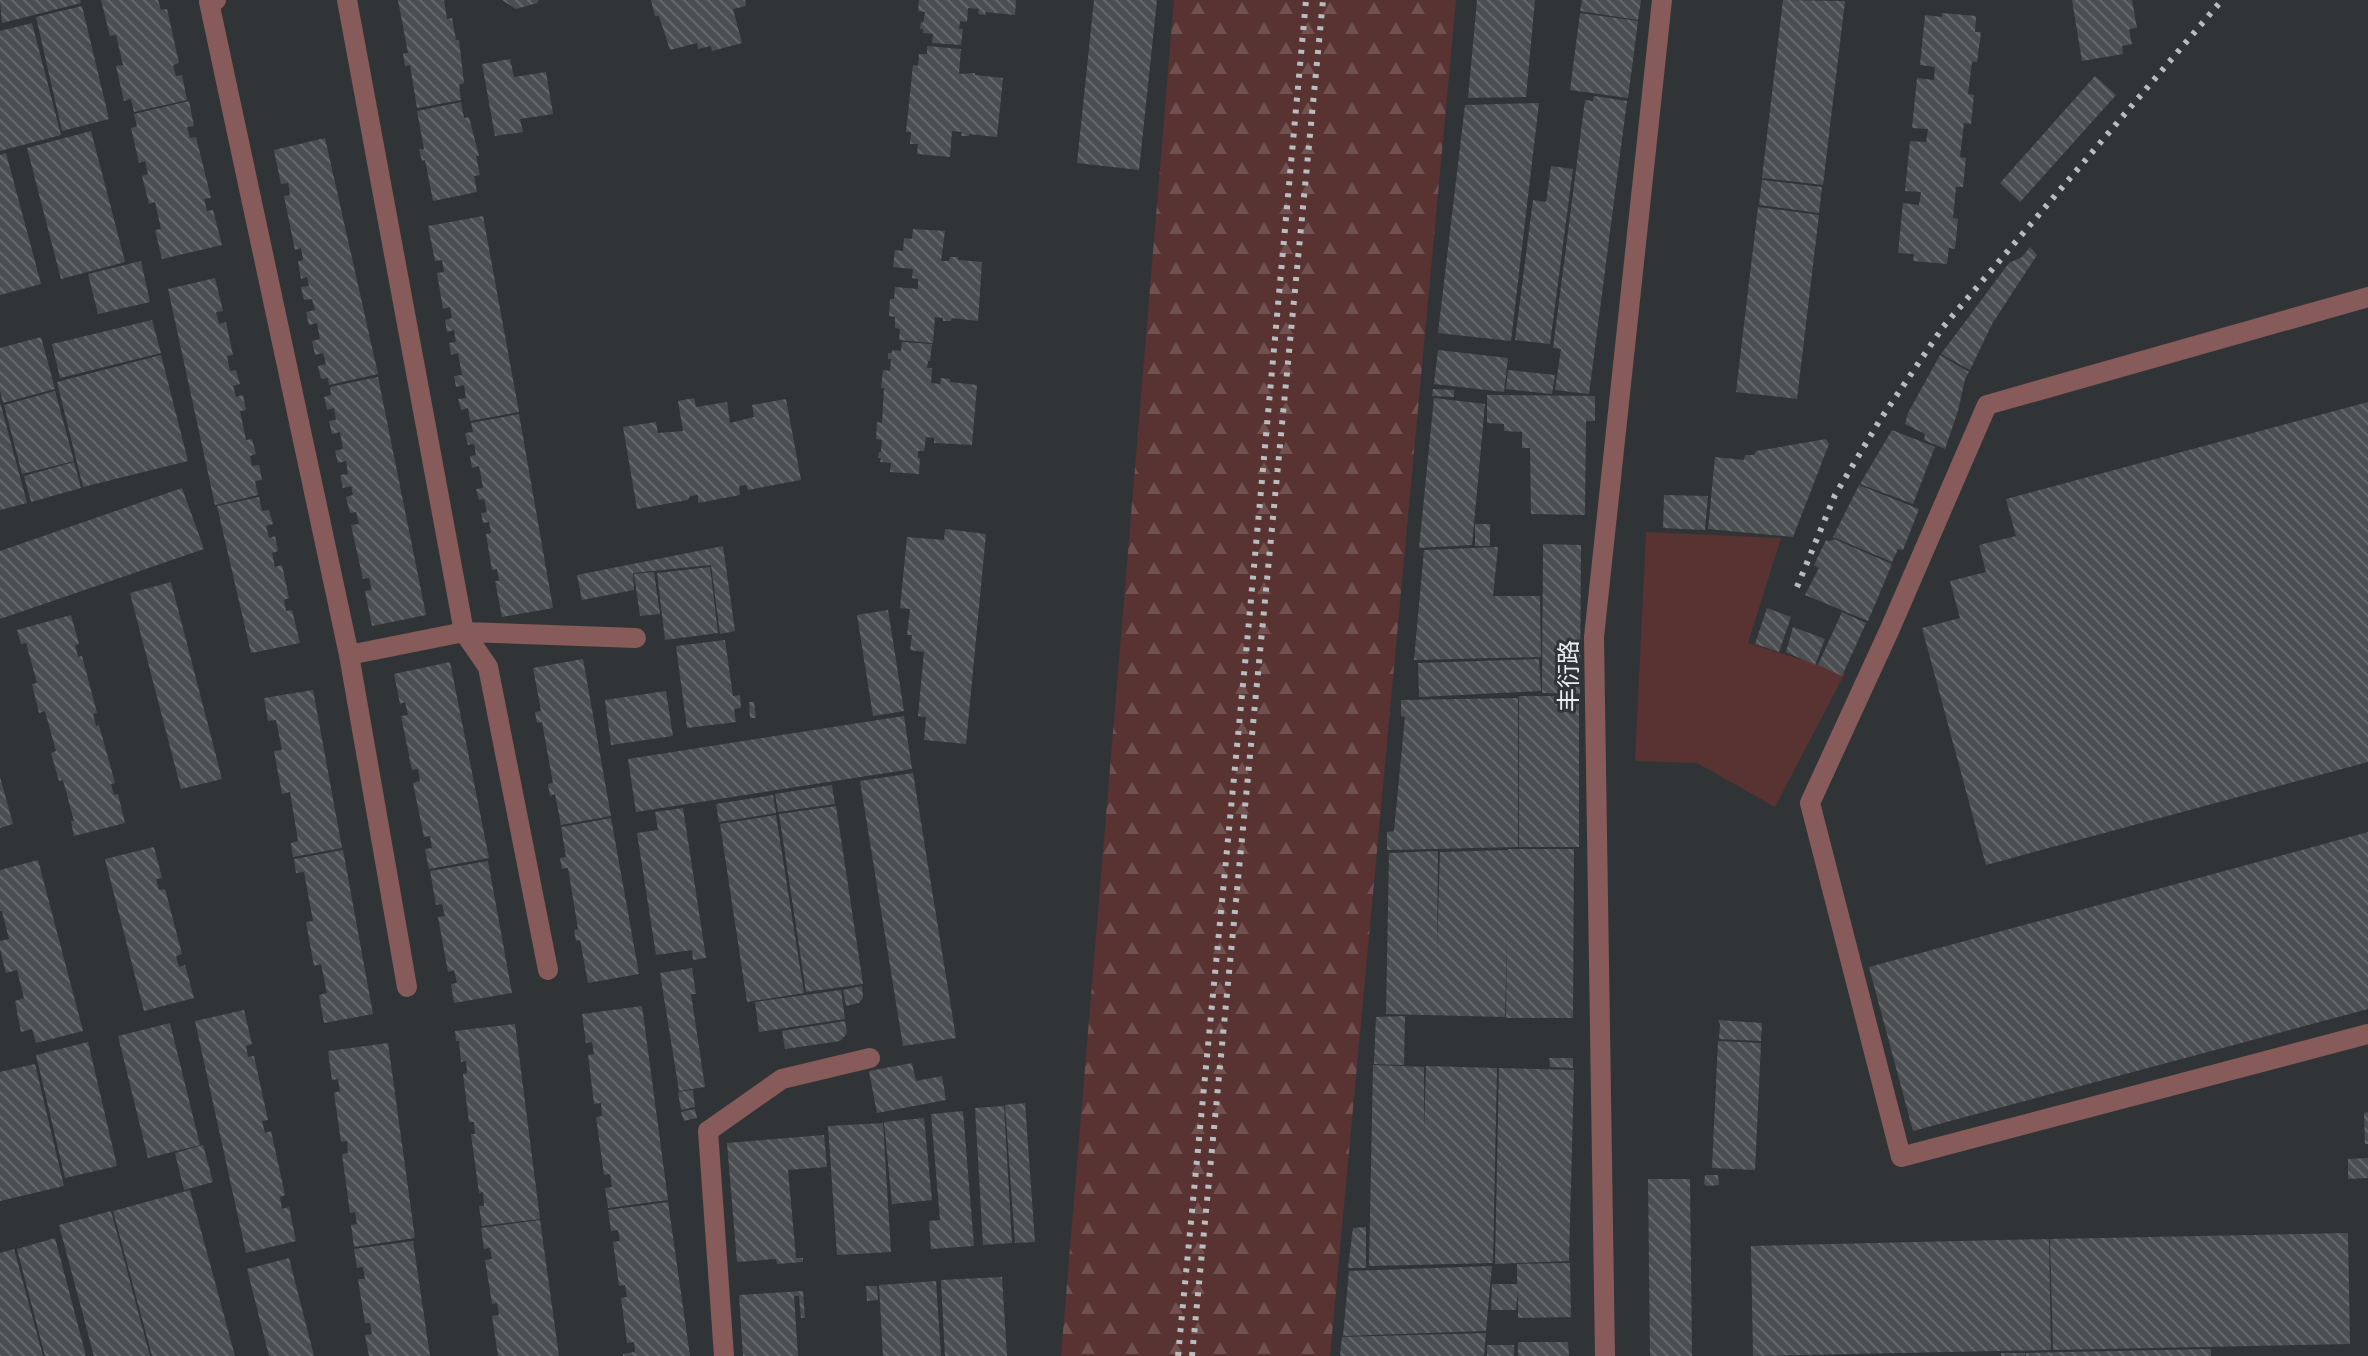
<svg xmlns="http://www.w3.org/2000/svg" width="2368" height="1356" font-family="'DejaVu Sans','Noto Sans SC',sans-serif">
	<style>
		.grass { fill: #593232 }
		.forest { fill: url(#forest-firs) }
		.building { fill: url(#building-back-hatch) }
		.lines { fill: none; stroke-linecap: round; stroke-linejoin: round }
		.minor { stroke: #865b5a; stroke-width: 20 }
		.rail { stroke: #babdbe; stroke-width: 6; stroke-dasharray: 4 8; stroke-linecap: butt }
		.labels { text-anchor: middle; stroke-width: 6; stroke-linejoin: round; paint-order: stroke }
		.street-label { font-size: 24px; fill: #eaeced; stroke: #313436 }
	</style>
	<defs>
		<pattern id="forest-firs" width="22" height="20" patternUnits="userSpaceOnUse" patternTransform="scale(2)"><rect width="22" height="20" fill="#593232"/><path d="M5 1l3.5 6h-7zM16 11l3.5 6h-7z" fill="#715050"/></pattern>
		<pattern id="building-back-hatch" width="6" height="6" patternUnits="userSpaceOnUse" patternTransform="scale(2)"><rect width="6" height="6" fill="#4c4f51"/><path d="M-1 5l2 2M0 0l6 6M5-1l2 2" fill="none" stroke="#66686a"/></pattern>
	</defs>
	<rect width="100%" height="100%" fill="#313436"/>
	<path class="grass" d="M1646,532L1781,538L1748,643L1845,673L1775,807L1697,763L1635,761Z"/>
	<path class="forest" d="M1174,0H1456L1330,1356H1061Z"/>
	<path class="building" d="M0,0H80L81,3L2,23Z
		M101,0H158L161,10L167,9L179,63L173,65L176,76L182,75L187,100L134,112L131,99L124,101L116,66L123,65L116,35L110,36Z
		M398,0H444L447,19L452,18L456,40H459L464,83L459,85L461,100L417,108L410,65L405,66L403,53H408Z
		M502,0H539L537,3L516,9Z
		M651,0H745L746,6L733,9L742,43L712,51L711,46L698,49L697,43L670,50L659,16H655Z
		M919,0H1016L1015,15L985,12L986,15L978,14L979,9L968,8L967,22L960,21L959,29H963L961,45L932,43L933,34L923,33V29H920L921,22L923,23L925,12L918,11Z
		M1094,0H1157L1139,170L1077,163Z
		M1477,0H1535L1526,97L1468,98Z
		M1582,0H1641L1638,20L1580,11Z
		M1783,0L1845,1L1823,185L1762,178Z
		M2072,0H2132L2137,28L2129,29L2132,44L2122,46L2123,54L2082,61Z
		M82,6L109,119L62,131L36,17Z
		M1580,13L1638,21L1628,98L1570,90Z
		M1942,13L1976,16L1975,32H1981L1977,62H1972L1968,94L1974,95L1971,124L1964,123L1960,157L1966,158L1963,187H1956L1953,218L1958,219L1955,249L1949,248L1947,264L1913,261L1914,254L1898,253L1903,203L1919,205L1921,192L1905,191L1910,141L1926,142L1928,129L1912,128L1917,78L1934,80L1935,67L1920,65L1925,15L1942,17Z
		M32,23L61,135L0,151V31Z
		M927,46L961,49L959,74L975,73V75L1003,78L997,137L969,134V136H961L962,132L952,131L950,157L917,154L918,144H910L911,132H906L913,65L918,66L919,54H927Z
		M510,59L514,77L546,72L553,114L520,119L523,132L495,136L482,64Z
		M2095,76L2116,95L2020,202L2000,183Z
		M1594,96L1627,101L1589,394L1555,390L1561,349L1553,348L1585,100L1593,101Z
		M189,101L194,126L187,127L190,138L196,137L211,198L204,199L207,211L213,210L222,245L162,259L155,230L161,229L155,202L149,204L142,176L148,174L145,161L139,163L131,128L137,126L134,114Z
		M461,102L464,118L469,117L479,156H476L480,175L474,176L477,192L433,201L425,160L422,161L419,149H424L417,111Z
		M1539,103L1511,341L1438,333L1465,105Z
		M91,131L125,262L61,279L27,148Z
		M325,138L378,374L329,385L328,378L321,379L318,366L326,364L323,353L315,355L312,341L320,339L317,323L309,325L306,312L315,310L312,299L304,300L301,287L309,286L307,277L301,279L298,261L303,260L301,248L295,250L284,196L290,195L288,183L281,184L274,150Z
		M6,153L41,284L0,295V155Z
		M1551,166L1573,169L1550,344L1515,340L1533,200L1546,202Z
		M1762,180L1822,187L1819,213L1759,205Z
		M1758,207L1819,215L1797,399L1736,392Z
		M483,216L519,412L470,421L468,408L461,410L458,399L466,398L464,385L456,387L454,376L462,375L458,353L451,355L449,343L456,342L454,330L447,332L445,320L452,318L450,307L443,309L437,273L444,272L442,260L435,261L428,226Z
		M913,229L945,231L941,261H949L950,257H958V260L982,262L978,321L952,318L951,321H943V318L935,317L933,343L899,340L900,329L895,328V317L889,316L890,299H894L895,287L918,289V279L912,278L913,269L893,267L895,250L903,251L904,238L912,239Z
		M2030,247L2037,255L1992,324L1970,370L1941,354L2009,263L2022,257Z
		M141,261L150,302L98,314L88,274Z
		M215,278L223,311L216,312L219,324L226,322L233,355L227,356L230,371L236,370L240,384L233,386L236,397L243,395L246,410L240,411L246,440L252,439L256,454L250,456L252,466L259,465L262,480L255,481L258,495L215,505L168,289Z
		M152,320L161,353L60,378L52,344Z
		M41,337L55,389L3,403L0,391V348Z
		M902,342L932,344L930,361H928L927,368H932L931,383L940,384L941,378L950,379V382L977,385L972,445L934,443V438L926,437L924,451H918V458H920L919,474L890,472L891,463L880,462L881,458H878L879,452H881L882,440L876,439L877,422L882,423L884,388H881L883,370L890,371L891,359H888V353H892V350L901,351Z
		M1438,350L1508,358L1504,392L1434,384Z
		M161,355L188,461L83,487L57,382Z
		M1940,355L1969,372L1965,379L1958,411L1945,449L1924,440L1925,434L1905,424L1908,413Z
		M1508,370L1555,375L1552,394L1506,389Z
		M378,377L426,615L372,626L365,591L372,590L369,578L363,579L351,525L359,524L356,512L350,513L346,497L353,495L351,486L343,488L340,475L348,474L346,461L338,463L335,451L343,449L340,432L332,434L329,421L336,420L334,408L327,410L324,397L331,395L330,387Z
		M1433,389L1454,390V397L1432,396Z
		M55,391L74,461L22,474L4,405Z
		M1487,395L1595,396V421H1586L1585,515L1531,514L1530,448H1522V432L1504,431V424L1487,423Z
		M694,398L696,407L727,402L730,423L754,417L752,405L786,399L801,480L748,490L746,485L739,486L740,495L698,503V495L690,496L688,500L637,509L623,427L656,422L658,433L683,431L678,401Z
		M1434,398L1485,404L1472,545L1419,548Z
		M0,402L27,503L0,510Z
		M2368,402V762L1986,865L1922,628L1960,618L1950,581L1986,572L1979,545L2016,536L2006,499Z
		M519,414L553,608L502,617L495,581H499L497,569L492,570L486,534L491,533L489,522L483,523L481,513L487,512L484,499L479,500L476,489L483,488L479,466L472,468L470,456L476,455L474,444L468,445L465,433L473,432L471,423Z
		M1892,430L1935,447L1913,504L1860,484Z
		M1826,439L1829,444L1793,537L1708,529L1715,457L1744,460L1745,455H1754L1756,451Z
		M74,462L81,488L31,502L24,476Z
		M1859,485L1919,509L1903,550L1898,549L1892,562L1833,537Z
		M182,488L204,549L0,619V551Z
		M1664,495L1708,496L1705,530L1663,528Z
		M259,497L262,511L269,510L273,524L266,526L269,538L275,536L278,551L272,553L275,567L282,565L289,598L284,600L286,611L292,610L300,643L251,653L217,506Z
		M1475,524H1490V546H1475Z
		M945,529L986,534L966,744L924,740L926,717L918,716L924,652L910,650L912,635H907L910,609L900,608L907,537L944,540Z
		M1834,539L1892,564L1868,621L1805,595L1819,568L1814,565L1826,540L1830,541Z
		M1543,544L1581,545L1580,694L1542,693Z
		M723,546L735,631L720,634L711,565L633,573L634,590L582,600L577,575Z
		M1498,547L1493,596H1540L1541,657L1414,660L1424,550Z
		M710,567L718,633L665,640L657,573Z
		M654,572L660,614L640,616L634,574Z
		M171,582L222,779L181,789L130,593Z
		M1767,608L1791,617L1779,652L1755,644Z
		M888,610L904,711L873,716L857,615Z
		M1842,612L1866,623L1842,676L1818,665Z
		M71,615L79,644L75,645L78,657L82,656L97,713L93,714L96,726L99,725L115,783L111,784L114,795L118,794L125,823L74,836L71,821H74L63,780L59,781L51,753L56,751L45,711L39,713L32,684L37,683L26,643L21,644L17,630Z
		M1793,627L1825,639L1815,665L1786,652Z
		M725,640L733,696L740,695L741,708L734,709L736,722L687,728L676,646Z
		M583,659L611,816L561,825L555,794L550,796L548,784L553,783L542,722L537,723L535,712L541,711L533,668Z
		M1539,659L1541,691L1419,697L1418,663Z
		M450,662L489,858L429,869L425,849L432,848L430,836L424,837L413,783L420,781L418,769L412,770L401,716L408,715L405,702L400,704L394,674Z
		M313,690L342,848L293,857L291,843L298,841L290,792L282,794L274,751L282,750L276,720L268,721L264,698Z
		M666,691L673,736L611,745L605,700Z
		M1519,696H1579V847H1519Z
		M1518,698V847L1387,850V832L1394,831L1403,738L1405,717L1401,716V700Z
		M749,702H754L756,718H750Z
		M904,716L912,769L636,812L628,759Z
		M913,773L956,1038L903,1046L860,781Z
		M0,777L13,824L0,828Z
		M832,785L835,804L778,812L775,794Z
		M773,795L776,813L719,822L716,804Z
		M836,806L863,984L806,992L779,814Z
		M683,808L706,958L693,960L692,950L656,955L637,833L658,830L655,812Z
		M776,815L804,993L747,1002L720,824Z
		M611,818L639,974L588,983L580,940L576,941L574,930L578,929L568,868L562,869L560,858L566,857L561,827Z
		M2368,832V1009L1913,1131L1869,967Z
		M154,847L162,878L156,879L159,890L165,889L182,954L176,956L179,967L185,965L194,998L144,1011L105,859Z
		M1508,849H1574L1573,1018H1506L1507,932L1505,1017L1386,1014L1389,853L1438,851L1437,954L1440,852L1508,850Z
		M343,850L373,1014L324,1023L319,995L327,993L321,964L314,966L306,922L313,921L304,872L296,873L294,859Z
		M38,860L83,1031L36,1043L32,1029L21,1032L15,1001L24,998L17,970L6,973L0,949V941L9,939L2,911H0V870Z
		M488,861L512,993L454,1003L451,984L457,983L454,970L448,972L438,917L445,916L442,904L436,905L430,871Z
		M692,968L696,994H691L705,1087L679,1091L660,973Z
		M862,986L863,998L859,1003L846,1006L843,990Z
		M841,990L845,1019L759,1032L755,1002Z
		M642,1006L668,1200L608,1208L605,1188L612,1187L610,1174L604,1175L596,1117L602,1116L601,1103L594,1104L588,1055L594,1054L592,1042L586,1043L582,1014Z
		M244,1010L252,1044L246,1046L248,1057L254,1056L268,1120L262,1121L265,1133L271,1131L285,1195L280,1197L282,1209L289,1207L296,1241L246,1253L195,1021Z
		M1405,1016L1404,1065L1374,1064L1376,1017Z
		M1718,1020L1762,1023L1761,1041L1719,1039L1720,1024Z
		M845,1021L847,1033L840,1041L785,1049L782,1031Z
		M170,1023L200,1145L148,1158L118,1036Z
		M515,1024L540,1219L482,1226L479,1206H484L483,1192L479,1193L471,1134H475L474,1122H469L463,1074L467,1073L466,1061L461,1062L459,1041H456L455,1031Z
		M1718,1041L1761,1043L1755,1170L1712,1168Z
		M88,1042L117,1166L65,1178L36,1055Z
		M388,1043L415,1238L354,1247L351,1225L357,1224L355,1212L350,1213L342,1154L348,1153L347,1141L341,1142L334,1093L340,1091L338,1079L332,1080L328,1051Z
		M1549,1058H1573V1068L1550,1067Z
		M912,1063L916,1081L942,1076L946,1100L877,1113L869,1071Z
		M35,1064L64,1186L0,1201V1072Z
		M1373,1065L1424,1067V1132L1426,1066L1497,1068L1493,1263L1369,1266Z
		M1499,1068L1574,1070L1569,1261L1495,1264Z
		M693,1090L695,1107L681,1110L678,1092Z
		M1025,1103L1035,1242L1015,1243L1005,1105Z
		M1004,1106L1012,1243L983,1245L975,1108Z
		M695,1109L697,1118L684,1121L681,1112Z
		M963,1111L974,1246L931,1249L929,1221L940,1220L931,1114Z
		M2368,1112V1144H2365L2364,1113Z
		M924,1118L932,1200L892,1204L884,1122Z
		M883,1123L891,1252L837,1255L828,1126Z
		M824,1135L827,1167L788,1170L796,1258H803V1262L777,1264L776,1259L737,1262L727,1143Z
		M203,1145L213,1182L184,1190L175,1153Z
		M2368,1158V1178L2348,1179V1159Z
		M1705,1175H1718L1719,1185L1707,1186L1704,1184Z
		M1648,1179H1690L1692,1356H1650Z
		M190,1190L235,1356H152L113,1211Z
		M668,1202L690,1356H623V1354L635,1352L634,1342L627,1343L621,1298L627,1297L625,1285L619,1286L613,1242L620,1241L618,1230L611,1231L608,1210Z
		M111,1211L150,1356H94L59,1225Z
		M540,1220L559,1356H498L492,1316L499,1315L497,1303L492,1304L485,1260L492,1259L490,1248L484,1249L481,1228Z
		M1366,1227V1268H1348L1353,1228Z
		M2348,1233L2350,1344L2053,1350L2050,1239Z
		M55,1238L86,1356H45L17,1249Z
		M2049,1239L2051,1350L1753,1356L1751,1246Z
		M413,1241L430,1356H369L365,1335L372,1334L370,1323H365L358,1279H365L363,1267L357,1268L354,1249Z
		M14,1249L43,1356H0V1253Z
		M289,1258L314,1356H269L247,1269Z
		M1570,1263L1571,1317L1518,1318V1289L1516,1310H1491L1492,1284H1517V1264Z
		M1492,1266L1486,1331L1343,1336L1349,1271Z
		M1002,1277L1007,1356H945L941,1280Z
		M936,1281L941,1356H883L879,1285Z
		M866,1286H877L878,1300L867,1301Z
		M803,1291L805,1318H801L799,1296H794L798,1356H743L739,1295Z
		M1486,1333L1484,1356H1340L1342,1337Z
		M1518,1342H1568L1569,1356H1518Z
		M1487,1345H1514V1356H1487Z
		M2211,1349V1356H2026V1353Z
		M2001,1353H2025V1356H2001Z"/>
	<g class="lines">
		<path class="minor" d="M216,0L209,2L349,655L407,987
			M347,0L464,632L488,667L548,970
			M2368,297L1987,405L1889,631L1810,803L1901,1157L2368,1034
			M349,655L464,632L636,638
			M724,1356L708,1131L782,1079L870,1058
			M1605,1356L1594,637L1662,0"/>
		<path class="rail" d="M1797,587L1835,495L1880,420L1943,327L2222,0
			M1178,1356L1247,643L1306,0
			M1192,1356L1323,0"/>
	</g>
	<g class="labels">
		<g class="street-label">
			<text transform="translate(1569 676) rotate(-90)" y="8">丰衍路</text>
		</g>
	</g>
</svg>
